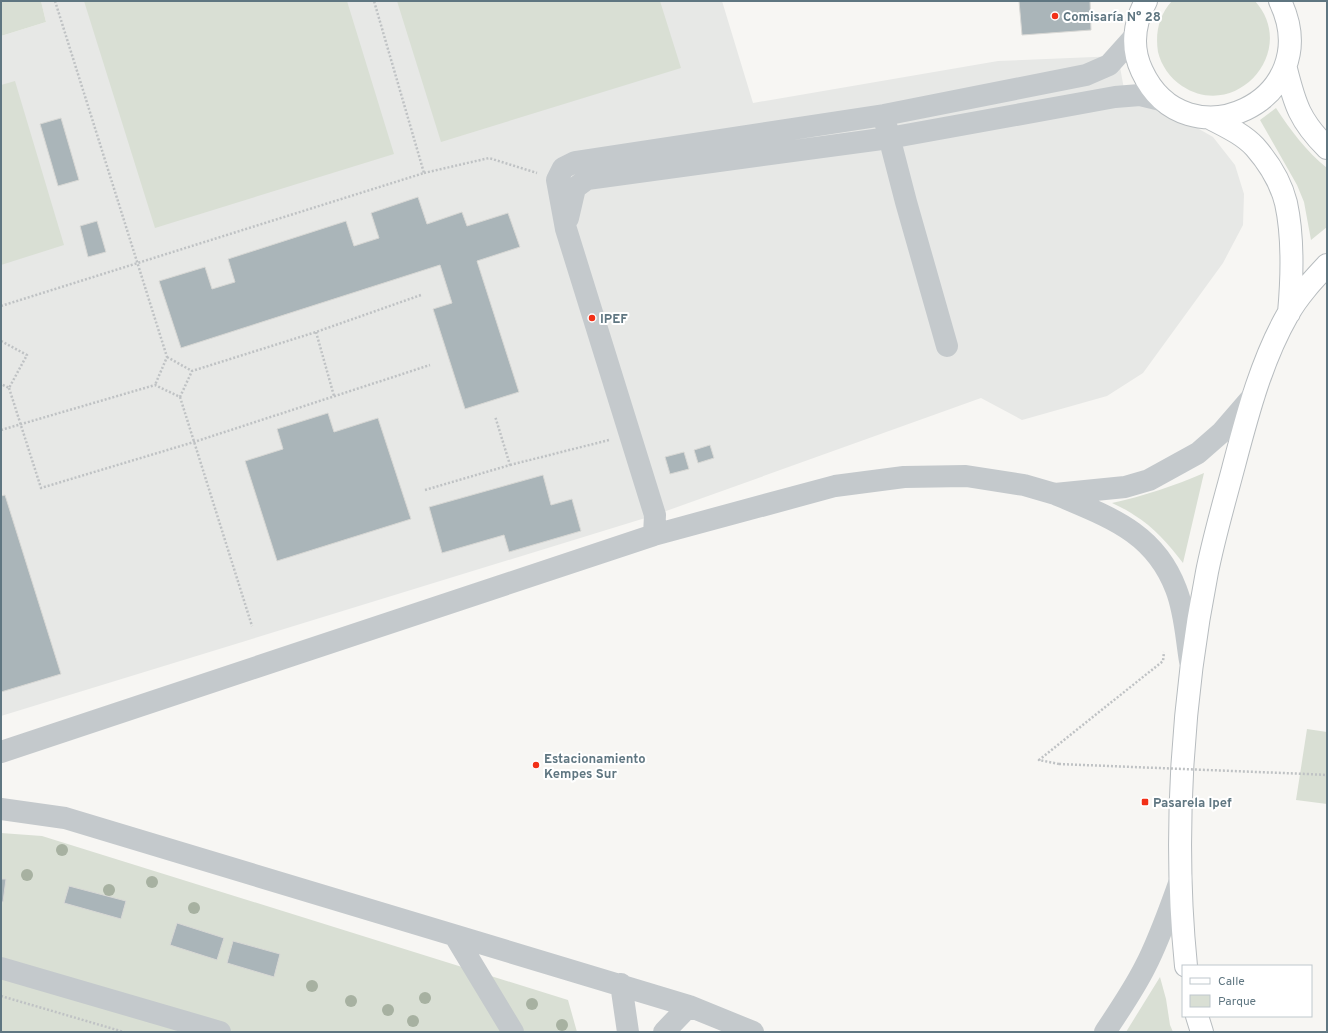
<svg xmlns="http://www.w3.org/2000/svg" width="1328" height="1033" font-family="Overpass,sans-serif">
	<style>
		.built { fill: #e7e8e6 }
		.green { fill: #d9dfd4 }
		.building { fill: #aab5b9; stroke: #d8d8d5 }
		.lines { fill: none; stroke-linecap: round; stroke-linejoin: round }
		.major-casing { stroke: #b7bcbf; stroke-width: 24 }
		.path { stroke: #bfc2c4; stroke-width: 2.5; stroke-dasharray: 2 2; stroke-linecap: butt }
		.minor { stroke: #c4c9cc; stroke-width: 22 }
		.major { stroke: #fff; stroke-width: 22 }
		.path-bridge { stroke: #bfc2c4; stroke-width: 2.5; stroke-dasharray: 2 2; stroke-linecap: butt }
		.tree { fill: #a7b1a1 }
		.poi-dot { fill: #f23018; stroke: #fff; stroke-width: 1.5 }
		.labels { text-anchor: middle; stroke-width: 4; stroke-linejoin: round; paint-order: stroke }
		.poi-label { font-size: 13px; font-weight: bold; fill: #5f7681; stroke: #fff; text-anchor: start }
	</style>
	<rect width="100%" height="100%" fill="#f7f6f3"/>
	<path class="built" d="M41,1H722L753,103L998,61L1118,56L1124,89L1153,108L1185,121L1213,137L1235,165L1244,194L1243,225L1223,263L1143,373L1107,396L1022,420L981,398L655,515L1,716V36L46,22Z"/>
	<path class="green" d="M1,1H41L46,22L1,36Z
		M84,1H347L394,154L155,228Z
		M397,1H660L681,68L441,142Z
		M1172,1H1255C1299,50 1237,122 1182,86C1170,78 1161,65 1158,52C1155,33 1159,15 1172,1Z
		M15,81L64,245L1,265V85Z
		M1276,108C1291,131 1306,151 1327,168V227L1311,240L1304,202L1297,185L1260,120Z
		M1204,473L1183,563C1169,545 1154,527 1134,515C1127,510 1120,507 1112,503C1144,496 1174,486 1204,473Z
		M1307,729L1327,732V804L1296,800Z
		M1,833L42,836L568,1000L577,1032H1Z
		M1160,977L1166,999L1170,1025L1173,1032H1126Z"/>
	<path class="building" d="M1019,1H1090L1091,30L1022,35Z
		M61,118L79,180L58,186L40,124Z
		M418,197L427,224L462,212L467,226L508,213L520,247L477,261L519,392L465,409L433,309L452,303L440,265L181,348L159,281L205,267L212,289L235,282L228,259L346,221L354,246L379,238L371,213Z
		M97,221L106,252L88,257L80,226Z
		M328,413L334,432L378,418L411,519L277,561L245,461L283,449L277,429Z
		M710,445L714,458L698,463L694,450Z
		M684,452L689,469L670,474L665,457Z
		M543,475L551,505L572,499L581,531L509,552L504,535L442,553L429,507Z
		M5,495L61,674L1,692V496Z
		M1,879H6L3,902H1Z
		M69,886L126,901L121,919L64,903Z
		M177,923L224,938L217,960L170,945Z
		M233,941L280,954L274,977L227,963Z"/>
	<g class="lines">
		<defs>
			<path id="major" d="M1146,1C1134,23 1131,48 1142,71C1186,166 1328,101 1280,1
				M1286,69C1295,105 1300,121 1327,148
				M1210,118C1225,126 1243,134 1255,147C1269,163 1281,183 1286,203C1293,235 1292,280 1289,313
				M1186,966C1173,837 1182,699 1207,572C1214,537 1224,503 1233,469C1247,416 1261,361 1288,314C1298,296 1313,280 1327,265
				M1197,1016L1202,1032"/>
		</defs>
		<use href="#major" class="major-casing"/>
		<path class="path" d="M55,1L167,357L155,385
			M424,173L489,158L537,173
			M1,306L424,173L374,1
			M316,332L334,396
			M1,341L27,355L9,388L1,384
			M167,357L192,371
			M9,388L41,488L194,442L430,365
			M180,397L252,626
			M1,430L155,385L180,397L192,371L316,332L421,295
			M510,465L609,440
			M425,490L510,465L495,416
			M1059,764L1039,760L1163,661L1164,652
			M1307,774L1327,775
			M1,996L124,1032"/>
		<path class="minor" d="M886,125L906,202L947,346
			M568,218L575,188L587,179L889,138L1115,97L1140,95L1165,101
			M654,535L655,515L566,229L557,180L563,168L575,162L884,115L1086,75L1109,65L1135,36
			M1190,661C1186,637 1185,612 1176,589C1154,531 1108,517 1055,494L1125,487L1149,480L1198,453L1222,432L1254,395
			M1,752L654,535L835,486L904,477L966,476L1024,485L1055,494
			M1,809L65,818L689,1006L753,1032
			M455,936L513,1032
			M1,968L220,1032
			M621,984L628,1032
			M664,1032L689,1006
			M1105,1032C1119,1011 1134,989 1145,967C1160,938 1170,908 1181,878"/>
		<use href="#major" class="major"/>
		<path class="path-bridge" d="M1059,764L1307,774"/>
	</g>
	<g class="tree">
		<circle cx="62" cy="850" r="6"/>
		<circle cx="27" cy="875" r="6"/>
		<circle cx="152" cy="882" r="6"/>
		<circle cx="109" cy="890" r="6"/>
		<circle cx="194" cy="908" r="6"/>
		<circle cx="312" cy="986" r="6"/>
		<circle cx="425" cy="998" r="6"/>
		<circle cx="351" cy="1001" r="6"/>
		<circle cx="532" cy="1004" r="6"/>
		<circle cx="388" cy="1010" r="6"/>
		<circle cx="413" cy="1021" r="6"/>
		<circle cx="562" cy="1025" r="6"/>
	</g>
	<g class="poi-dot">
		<circle cx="1055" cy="16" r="4"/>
		<circle cx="592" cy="318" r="4"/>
		<circle cx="536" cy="765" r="4"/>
		<rect x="1141" y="798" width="8" height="8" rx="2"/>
	</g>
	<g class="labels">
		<g class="poi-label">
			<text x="1063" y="21">Comisaría N° 28</text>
			<text x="600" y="323">IPEF</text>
			<text x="544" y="763">Estacionamiento<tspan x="544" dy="15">Kempes Sur</tspan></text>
			<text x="1153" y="807">Pasarela Ipef</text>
		</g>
	</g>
	<rect width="1328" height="1033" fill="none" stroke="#5f7681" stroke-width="4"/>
	<rect x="1182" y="965" width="130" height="52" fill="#ffffff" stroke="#bfc8cd"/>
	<rect x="1190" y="978" width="20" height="6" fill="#ffffff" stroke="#bfc8cd"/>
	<text x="1218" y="985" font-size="12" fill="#5f7681">Calle</text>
	<rect x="1190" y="995" width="20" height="12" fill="#d9dfd4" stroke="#bfc8cd"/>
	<text x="1218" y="1005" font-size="12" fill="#5f7681">Parque</text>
</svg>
